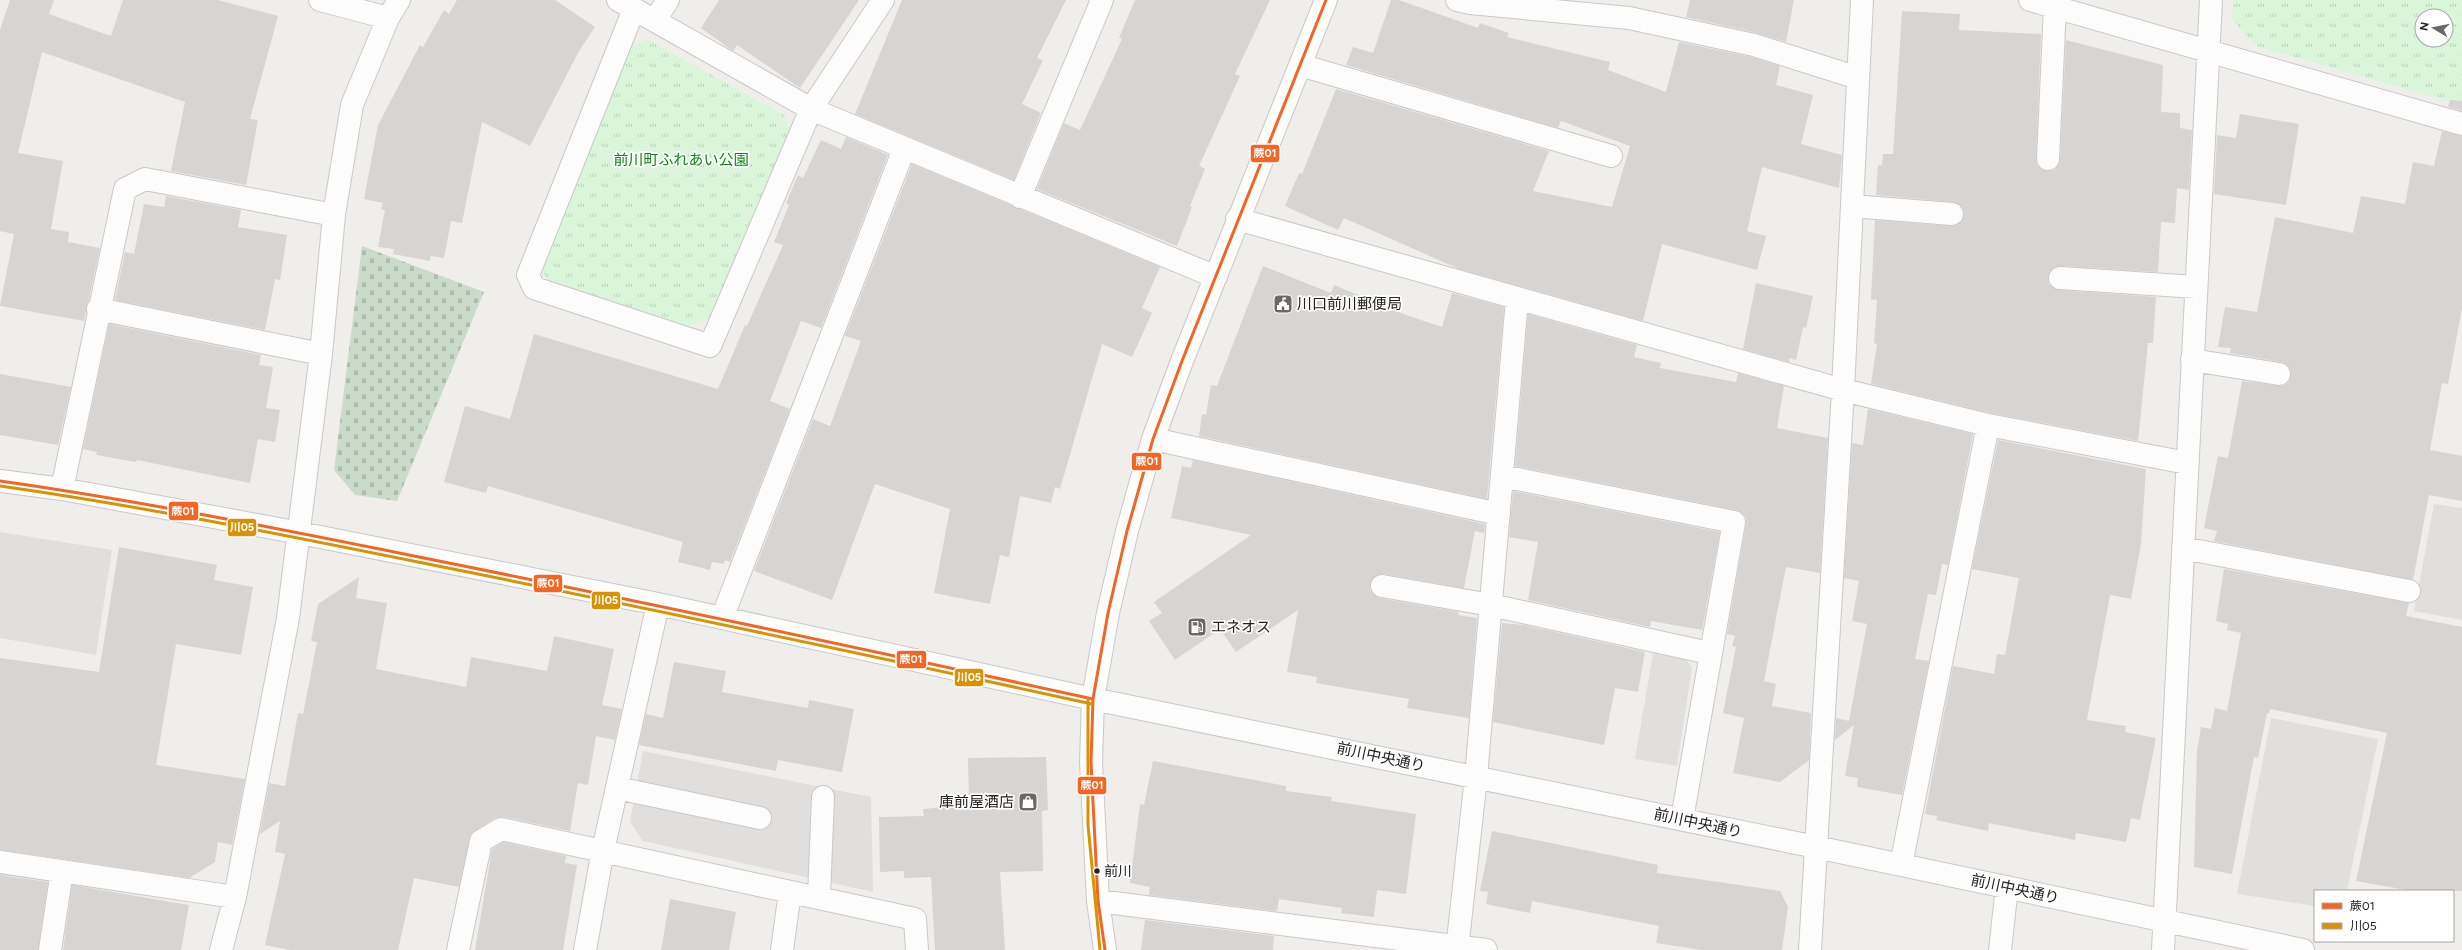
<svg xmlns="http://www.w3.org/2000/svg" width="2462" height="950" font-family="Figtree,'Noto Sans JP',sans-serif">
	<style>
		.cemetery { fill: url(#cemetery-stones) }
		.park { fill: url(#park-tufts); fill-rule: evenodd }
		.parking { fill: #e0dfde }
		.building { fill: #d7d4d2 }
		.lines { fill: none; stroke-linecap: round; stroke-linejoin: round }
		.minor-casing { stroke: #c9c8c7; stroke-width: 24 }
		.minor { stroke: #fdfcfc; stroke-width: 22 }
		.bus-1-casing { stroke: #fff; stroke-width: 6 }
		.bus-2-casing { stroke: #fff; stroke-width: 6 }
		.bus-1 { stroke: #f26522; stroke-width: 3 }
		.bus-2 { stroke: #d79205; stroke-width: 3 }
		.bus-dot { fill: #222; stroke: #fff; stroke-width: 1.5 }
		.labels { text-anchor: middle; stroke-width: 3.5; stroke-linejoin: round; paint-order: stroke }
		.bus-label { font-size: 14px; fill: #222; stroke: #fff; text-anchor: start }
		.park-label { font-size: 15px; fill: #0c8416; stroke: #fff }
		.poi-label { font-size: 15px; fill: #222; stroke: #fff; text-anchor: start }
		.street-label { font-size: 15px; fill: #222; stroke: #fff }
		.line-badge { stroke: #fff; stroke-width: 1.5 }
		.badge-label { font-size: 11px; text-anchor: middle; font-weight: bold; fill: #fff }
	</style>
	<defs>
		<pattern id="cemetery-stones" width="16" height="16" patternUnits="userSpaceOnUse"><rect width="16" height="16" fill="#cadbca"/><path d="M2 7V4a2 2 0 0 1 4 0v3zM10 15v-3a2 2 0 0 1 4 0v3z" fill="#adbcad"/></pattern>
		<pattern id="park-tufts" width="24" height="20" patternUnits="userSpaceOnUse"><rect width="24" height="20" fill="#daf5da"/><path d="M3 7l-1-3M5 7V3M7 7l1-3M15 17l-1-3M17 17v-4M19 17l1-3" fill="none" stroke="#bbd2bb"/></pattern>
	</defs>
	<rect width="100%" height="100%" fill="#f0eeeb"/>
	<path class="cemetery" d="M362,246L484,292L397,501L355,495L334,470Z"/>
	<path class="park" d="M2233,0H2462V105L2256,46L2232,19ZM2422,16H2446V40H2422Z
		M647,39L784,115L790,132L710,318L688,326L550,285L540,266L632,47Z"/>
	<path class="parking" d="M2434,504L2462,508V620L2414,611Z
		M0,532L112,550L96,655L0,638Z
		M1653,653L1685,658L1692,668L1677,766L1635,759Z
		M2271,718L2378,739L2347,891H2315V906L2237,894Z
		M643,751L871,797L873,892L643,841L630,822Z"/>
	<path class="building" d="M10,0H54L49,14L111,36L123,0H218L278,16L250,119L258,120L246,185L171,171L185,102L42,52L18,153L63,161L51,229L69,232L68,242L100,248L84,321L0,306L14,234L0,231V30Z
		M457,0H555L595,27L579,51L530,146L482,122L462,223L451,221L444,258L431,256L430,261L393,254L394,249L378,247L385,210L381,209L383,203L364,199L378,125L420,45L423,47L444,10L449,14Z
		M719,0H859L800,88L737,45L733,51L701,28Z
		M902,0H1066L1037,58L1043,60L1022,104L1041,113L1014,180L855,114Z
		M1135,0H1270L1235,74L1240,76L1199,166L1205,169L1190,206L1192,207L1177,246L1037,189L1064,123L1080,130L1122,39L1119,38Z
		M1391,0H1399L1478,28L1480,23L1509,33L1507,37L1610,62L1608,70L1666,92L1679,42L1751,57L1780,66L1776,85L1813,95L1801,144L1842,155L1839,188L1762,167L1747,231L1766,236L1757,270L1662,244L1643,321L1459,269L1344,218L1338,230L1285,206L1299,173L1302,174L1336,89L1549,151L1533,191L1612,207L1630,146L1561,121L1558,128L1346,65L1353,47L1373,53Z
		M1690,0H1794L1786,42L1757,33L1686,17Z
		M1902,11L1960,14L1959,30L2041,34L2036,158L2037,165L2047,171L2054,170L2060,160L2066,40L2163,65L2161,112L2180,113V128L2192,130L2189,190L2177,188L2175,223L2161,222L2158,272L2061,266L2054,267L2048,277L2049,284L2059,290L2156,297L2153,343H2148L2138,441L1991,413L1871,384L1877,344L1874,343L1877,300L1871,299L1875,220L1951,226L1958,225L1964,215L1963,208L1953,202L1876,195L1878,165L1882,166L1883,154H1893Z
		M2450,100L2462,101V111L2448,107Z
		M2240,114L2299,124L2286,205L2214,194L2217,135L2236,138Z
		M2442,131L2462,136V308L2448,384L2442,383L2430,450L2462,456V501L2429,495L2413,580L2214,541L2217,531L2204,528L2218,456L2228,458L2242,381L2283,386L2289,382L2291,376L2287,365L2281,362L2230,353L2231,348L2218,347L2225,307L2257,312L2275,217L2353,233L2361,196L2405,204L2413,162L2434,166Z
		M846,137L888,155L821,328L801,321L770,401L790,409L730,562L725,560L724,564L712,562L710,570L678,562L683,542L488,486L486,493L444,482L465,406L510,419L534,334L718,389L745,325L747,326L783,245L774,242L789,205L786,203L798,175L803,178L821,140L841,149Z
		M912,164L1160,267L1142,308L1152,313L1132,357L1102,344L1060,489L1055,487L1051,503L1020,496L1009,557L1000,555L990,604L934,593L950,509L875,484L832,600L754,571L813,419L830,426L861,341L845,336Z
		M166,196L241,210L238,227L287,235L280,280L275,279L265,330L115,300L125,252L134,254L144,204L164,207Z
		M1263,266L1331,293L1334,285L1406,315L1442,327L1452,293L1504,307L1487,499L1199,436L1202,414L1206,415L1211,385L1217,386Z
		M1756,283L1813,296L1806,328L1803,327L1796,360L1789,358V362L1743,349Z
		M1528,314L1637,345L1634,357L1661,363L1660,368L1736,382L1738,373L1784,386L1777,428L1828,438L1820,573L1786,567L1764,681L1776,684L1772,706L1811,713L1809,760L1780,782L1733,773L1744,718L1723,713L1736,647L1732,646L1735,636L1727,634L1746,524V517L1736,510L1515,466Z
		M109,324L261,355L259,365L273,367L266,408L280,410L275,442L258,439L250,483L137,460L136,462L96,455L97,452L83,449Z
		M0,374L71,387L58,445L0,435Z
		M1868,409L1973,434L1948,565L1942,564L1936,595L1928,594L1915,659L1929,661L1902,795L1857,787L1858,778L1845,776L1854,725L1835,740L1836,718L1849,721L1867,624L1852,621L1859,581L1844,578L1852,443L1863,445Z
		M1998,440L2146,469L2141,544L2131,599L2110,595L2087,720L2126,726L2125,732L2156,738L2140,820L2131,818L2126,842L2076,833L2075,840L1989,823L1988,831L1936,820L1937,816L1925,814L1953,666L1994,674L1997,654L2005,655L2019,578L1972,569Z
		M1193,460L1485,524L1484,533L1475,531L1464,588L1384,574L1373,578L1370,584V591L1379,598L1459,612L1458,615L1477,618L1469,718L1407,708L1409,699L1316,683L1317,677L1287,672L1298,610L1236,652L1220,629L1175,660L1149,621L1162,613L1154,602L1251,535L1171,518L1182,466L1191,468Z
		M1513,491L1720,532L1702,630L1651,621L1650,627L1528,600L1538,542L1509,537Z
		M119,547L217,565L214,580L253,587L241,655L176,644L156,765L245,779L232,845L218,842L215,862L189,878L0,850V658L99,672Z
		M2224,569L2409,603L2406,616L2462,627V891H2412L2356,881L2387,733L2270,709L2269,713H2267L2258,758L2254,757L2232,874L2194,867L2197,751L2201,727L2211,729L2215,708L2227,711L2241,633L2227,630L2228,624L2216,621Z
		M359,577L356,598L387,603L376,669L466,687L471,657L547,671L554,636L614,649L602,705L622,709L615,740L596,736L588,785L578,783L570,831L504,817L495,818L471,834L459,887L414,878L398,950H290L265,945L285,854L275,852L280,821L260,834L269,783L285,786L298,713L303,714L317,642L311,641L318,604Z
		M1502,623L1524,625L1645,652L1638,692L1615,688L1604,745L1493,722Z
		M674,662L726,671L722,692L808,708L809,700L854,709L842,772L778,760L776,771L639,745L646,714L663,718Z
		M1046,757L1048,810L1042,811L1043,871L1000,872L1005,950H935L931,877L904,878V871L880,872L879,817L924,816L923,809L969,805L968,758Z
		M1153,761L1286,786V791L1332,797L1331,801L1416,814L1406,894L1377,890L1374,917L1341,913L1342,908L1279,899L1277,911L1149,895L1150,887L1130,883L1140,804L1144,805Z
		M1492,831L1658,865L1657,873L1780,891L1788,907L1782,950H1702L1656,943L1659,926L1532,901L1530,913L1486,904L1488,892L1480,891Z
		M503,842L566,856L565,863L577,865L563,950H475L492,849Z
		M0,875L48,882L38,950H0Z
		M72,885L189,905L181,950H63Z
		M670,899L736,912L729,950H661Z
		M1145,920L1274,936L1273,950H1141Z"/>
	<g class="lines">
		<defs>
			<path id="minor" d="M320,0L388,18
				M618,0L811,109L1216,277
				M1457,0L1470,3L1629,18L1754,45L1858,78
				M2030,0L2462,124
				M634,9L528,275L534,288L710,346L811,109L883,0
				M655,20L668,0
				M1300,65L1611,156
				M2048,159L2055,7
				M1020,197L1102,0
				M1852,206L1952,214
				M1237,219L1843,390L1988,425L2187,463
				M2060,278L2196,287
				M98,309L321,354
				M2192,360L2279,374
				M1153,439L1499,514
				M1502,476L1734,522L1682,819
				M0,481L62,489L300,533L658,604L1093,699L1816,847L2303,950
				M62,489L125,189L145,179L334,215
				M2183,548L2409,591
				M1382,586L1491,605L1709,653
				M722,618L904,149
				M617,788L760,818
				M0,862L235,897
				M1901,865L1988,425
				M819,896L823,797
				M1098,901L1486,950
				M50,950L62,871
				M221,950L235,897L288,618L321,354L334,215L352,105L388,18L399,0
				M458,950L481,841L501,829L915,919L917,950
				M585,950L603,850L658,604
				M782,950L790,892
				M1105,950L1098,901L1091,762L1093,699L1108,613L1127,531L1153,439L1182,361L1326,0
				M1457,950L1476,777L1517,299
				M1810,950L1843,390L1862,0
				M2000,950L2007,887
				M2163,950L2211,0"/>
		</defs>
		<use href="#minor" class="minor-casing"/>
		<use href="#minor" class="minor"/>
		<defs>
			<path id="bus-1" d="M0,481C141,501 280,529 419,557C644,602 869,650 1093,699
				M1105,950L1098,901L1091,762L1093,699L1108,613L1127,531L1153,439L1182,361L1326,0"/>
			<path id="bus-2" d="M0,486C140,506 279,534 418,562C643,607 868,655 1092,704
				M1088,699V825L1100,950"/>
		</defs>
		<use href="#bus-1" class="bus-1-casing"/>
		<use href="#bus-2" class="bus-2-casing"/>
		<use href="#bus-1" class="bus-1"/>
		<use href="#bus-2" class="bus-2"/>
	</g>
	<defs>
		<symbol id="civic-square" viewBox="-11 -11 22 22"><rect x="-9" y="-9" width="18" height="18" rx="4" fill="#6a6968" stroke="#fff"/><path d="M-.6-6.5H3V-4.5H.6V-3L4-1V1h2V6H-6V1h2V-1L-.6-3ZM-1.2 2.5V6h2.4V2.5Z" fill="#fff"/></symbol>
		<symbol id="fuel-square" viewBox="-11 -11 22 22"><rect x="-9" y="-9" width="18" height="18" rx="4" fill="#6a6968" stroke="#fff"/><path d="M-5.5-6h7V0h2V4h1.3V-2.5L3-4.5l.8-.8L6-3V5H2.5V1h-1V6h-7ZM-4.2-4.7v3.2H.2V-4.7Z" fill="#fff"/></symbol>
		<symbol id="shop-square" viewBox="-11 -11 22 22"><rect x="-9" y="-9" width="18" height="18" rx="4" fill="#6a6968" stroke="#fff"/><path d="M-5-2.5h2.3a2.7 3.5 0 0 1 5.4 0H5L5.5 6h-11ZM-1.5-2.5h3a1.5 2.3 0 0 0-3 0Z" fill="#fff"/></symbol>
	</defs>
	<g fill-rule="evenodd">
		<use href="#civic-square" x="1272" y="293" width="22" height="22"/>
		<use href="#fuel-square" x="1186" y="616" width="22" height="22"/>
		<use href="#shop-square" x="1017" y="791" width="22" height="22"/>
	</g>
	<circle class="bus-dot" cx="1097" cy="871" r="3.5"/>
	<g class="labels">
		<g class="bus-label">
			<text x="1104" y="876">前川</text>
		</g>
		<g class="park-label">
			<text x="681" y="165">前川町ふれあい公園</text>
		</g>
		<g class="poi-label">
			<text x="1297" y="309">川口前川郵便局</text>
			<text x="1211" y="632">エネオス</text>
			<text x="1014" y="807" text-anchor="end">庫前屋酒店</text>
		</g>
		<g class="street-label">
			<text transform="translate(1381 757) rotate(12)" y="5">前川中央通り</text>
			<text transform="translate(1698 823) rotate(12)" y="5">前川中央通り</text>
			<text transform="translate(2015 889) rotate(12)" y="5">前川中央通り</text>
		</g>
	</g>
	<g class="line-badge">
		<rect x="1250" y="144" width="30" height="19" rx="4" fill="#f26522"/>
		<rect x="1131" y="452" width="31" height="19" rx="4" fill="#f26522"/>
		<rect x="168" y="501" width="31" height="20" rx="4" fill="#f26522"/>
		<rect x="227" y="518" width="30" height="19" rx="4" fill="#d79205"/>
		<rect x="533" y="574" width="30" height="19" rx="4" fill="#f26522"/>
		<rect x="591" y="591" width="30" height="19" rx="4" fill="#d79205"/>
		<rect x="896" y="650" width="31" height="19" rx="4" fill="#f26522"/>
		<rect x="954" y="668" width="30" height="19" rx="4" fill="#d79205"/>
		<rect x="1077" y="776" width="30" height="19" rx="4" fill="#f26522"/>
	</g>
	<g class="badge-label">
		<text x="1265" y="157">蕨01</text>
		<text x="1147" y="465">蕨01</text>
		<text x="183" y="515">蕨01</text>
		<text x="242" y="531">川05</text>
		<text x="548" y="587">蕨01</text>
		<text x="606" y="604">川05</text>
		<text x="911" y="663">蕨01</text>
		<text x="969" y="681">川05</text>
		<text x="1092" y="789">蕨01</text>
	</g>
	<rect x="2314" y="890" width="140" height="52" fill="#ffffff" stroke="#a7a7a7"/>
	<rect x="2322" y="903" width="20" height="6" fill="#f26522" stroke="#a7a7a7"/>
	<text x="2350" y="910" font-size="12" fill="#222222">蕨01</text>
	<rect x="2322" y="923" width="20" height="6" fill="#d79205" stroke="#a7a7a7"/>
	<text x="2350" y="930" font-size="12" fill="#222222">川05</text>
	<g transform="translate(2434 28) rotate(280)"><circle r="19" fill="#ffffff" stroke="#a7a7a7"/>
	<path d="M0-3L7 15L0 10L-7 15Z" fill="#6a6968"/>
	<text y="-6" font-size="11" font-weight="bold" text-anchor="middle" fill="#222222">N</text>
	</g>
</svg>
